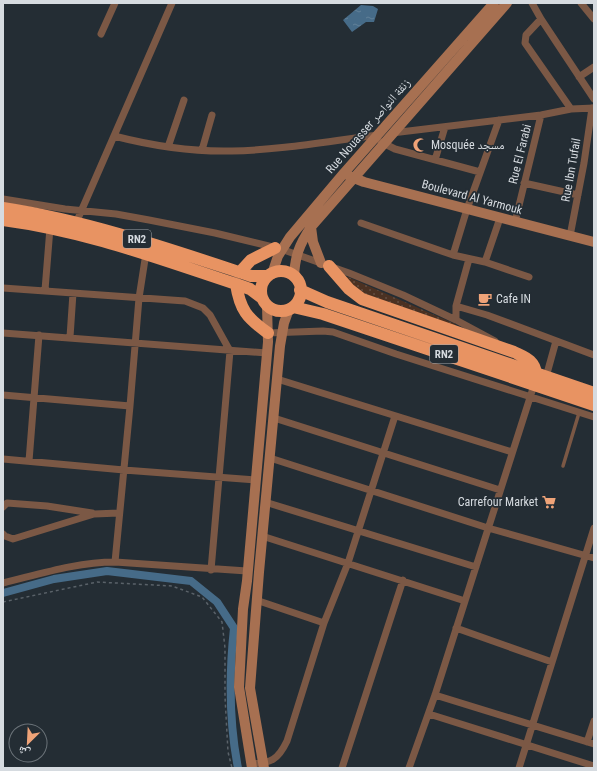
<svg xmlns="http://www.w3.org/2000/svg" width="597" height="771" font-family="'Roboto Condensed','Noto Naskh Arabic',sans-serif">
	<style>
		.green { fill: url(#green-dots) }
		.water { fill: url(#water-ripples) }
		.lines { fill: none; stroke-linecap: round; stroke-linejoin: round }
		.canal { stroke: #466b88; stroke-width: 8 }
		.path { stroke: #5a6269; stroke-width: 1.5; stroke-dasharray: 3 3; stroke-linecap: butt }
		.lane { stroke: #7b5845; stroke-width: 3.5 }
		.street { stroke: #7b5845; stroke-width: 7 }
		.secondary { stroke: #a77051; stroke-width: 10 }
		.highway { stroke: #e89362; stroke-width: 12 }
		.labels { text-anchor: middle; stroke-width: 3.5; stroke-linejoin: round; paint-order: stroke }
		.shield { fill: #242d34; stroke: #a1a7ac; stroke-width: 1 }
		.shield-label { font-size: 11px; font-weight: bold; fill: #d6dbe0 }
		.street-label { font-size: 12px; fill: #d6dbe0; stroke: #242d34 }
		.poi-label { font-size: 12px; fill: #d6dbe0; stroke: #242d34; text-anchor: start }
	</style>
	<defs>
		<pattern id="green-dots" width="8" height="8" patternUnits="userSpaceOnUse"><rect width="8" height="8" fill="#4b3122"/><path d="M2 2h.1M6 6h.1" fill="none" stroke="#644e42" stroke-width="1.8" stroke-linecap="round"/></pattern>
		<pattern id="water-ripples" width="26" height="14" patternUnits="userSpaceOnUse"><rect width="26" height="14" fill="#466b88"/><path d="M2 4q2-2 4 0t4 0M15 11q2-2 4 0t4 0" fill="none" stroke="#608098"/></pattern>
	</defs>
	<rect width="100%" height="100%" fill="#242d34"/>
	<path class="green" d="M345,277H348L455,324L456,326L362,295Z"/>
	<path class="water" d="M361,5L373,6L378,9L374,22H366L352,32L343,20Z"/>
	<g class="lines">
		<path class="canal" d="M3,593L54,579L107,571L191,581L217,602L234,628C229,674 229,722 238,768"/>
		<path class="path" d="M3,602L97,582L172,586L202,597L222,622L225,648V697L228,752L232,768"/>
		<path class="lane" d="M563,466L579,413"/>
		<path class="street" d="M532,3L541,19L594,99
			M581,3L594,19
			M541,19L526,35L525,43L571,109
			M101,34L115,3
			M579,77L594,67
			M392,133L541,115L571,109L594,108
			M114,136C153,146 192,152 232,151C281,150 329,141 378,135
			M381,142L395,149L480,172
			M168,147L184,100
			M202,150L212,115
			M435,160L445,127
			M524,183L578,195
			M3,199L65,209L116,214L149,220L215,233L281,249L349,273L403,295L456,320L495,341
			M515,222L541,115
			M76,223L172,3
			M361,223L453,255L485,262L529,277
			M570,236L584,163L592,108
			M453,255L467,209L499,120
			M485,262L500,218
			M3,288L185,301L203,308L210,315L230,351L211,570
			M45,290L50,228
			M456,306L487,315L594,355
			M456,320V306L469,259
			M3,333L267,353
			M268,333L323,331L333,332L396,354L594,417
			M70,337L73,293
			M546,377L556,341
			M277,379L512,452
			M3,395L130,406
			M274,418L500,490
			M270,458L488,528L594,558
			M3,459L124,470L256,480
			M29,461L39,335
			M265,502L476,567
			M3,507L7,503L47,506L92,513
			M3,534L5,536L13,539L94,514L119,513
			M262,536L465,601
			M115,562L130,406L139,298L146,253
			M3,583C40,574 77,562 115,562L247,571
			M256,600L324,623
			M456,628L552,662
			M435,695L594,744
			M429,714L594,766
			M587,742L594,721
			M251,764C271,763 278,760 287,741L324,623L348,563L395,416
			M342,768L403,580
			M409,768L435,695L534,385
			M519,768L594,528"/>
		<path class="secondary" d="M349,176L364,182L594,242
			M311,227L313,242L321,263
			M272,274L278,256L290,237L344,173L494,3
			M294,277C295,256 299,245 311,227L507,3
			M252,768L239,687L243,609L247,581L268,342L267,306
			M264,768L250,688L259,572L280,346L284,323L289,309"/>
		<path class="highway" d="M3,208C88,221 169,249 251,276H268
			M3,220C86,231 157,258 236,284L250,289L262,298
			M329,266L349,289L362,299L514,352C524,357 535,360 536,374
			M261 291a20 20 0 1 1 40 0a20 20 0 1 1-40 0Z
			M240,272L251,260L275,248
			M236,284C240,310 247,318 268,333
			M300,290L327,302L594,393
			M293,307L323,314L594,405"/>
	</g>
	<defs>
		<symbol id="mosque-bare" viewBox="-9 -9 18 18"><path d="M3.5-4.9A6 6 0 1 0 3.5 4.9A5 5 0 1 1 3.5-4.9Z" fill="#efa378" stroke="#242d34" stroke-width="2.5" paint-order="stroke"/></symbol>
		<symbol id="cafe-bare" viewBox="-9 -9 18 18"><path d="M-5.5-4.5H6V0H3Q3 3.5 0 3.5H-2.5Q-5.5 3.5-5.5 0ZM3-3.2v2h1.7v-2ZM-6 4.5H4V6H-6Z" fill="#efa378" stroke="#242d34" stroke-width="2.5" paint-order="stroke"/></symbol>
		<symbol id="supermarket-bare" viewBox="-9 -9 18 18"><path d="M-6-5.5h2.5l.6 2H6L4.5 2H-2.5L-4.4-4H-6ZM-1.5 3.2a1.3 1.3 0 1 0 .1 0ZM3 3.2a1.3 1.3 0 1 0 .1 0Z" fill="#efa378" stroke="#242d34" stroke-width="2.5" paint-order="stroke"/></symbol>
	</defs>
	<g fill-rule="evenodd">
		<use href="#mosque-bare" x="410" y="135" width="20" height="20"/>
		<use href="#cafe-bare" x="475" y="289" width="20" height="20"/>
		<use href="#supermarket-bare" x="539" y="492" width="20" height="20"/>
	</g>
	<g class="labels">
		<g class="shield">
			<rect x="123" y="230" width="28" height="18" rx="3"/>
			<rect x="430" y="345" width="28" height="18" rx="3"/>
		</g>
		<g class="shield-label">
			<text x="137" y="243">RN2</text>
			<text x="444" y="358">RN2</text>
		</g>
		<g class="street-label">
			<text transform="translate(368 126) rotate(-49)" y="4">Rue Nouasser زنقة النواصر</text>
			<text transform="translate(520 154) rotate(-76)" y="4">Rue El Farabi</text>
			<text transform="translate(571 170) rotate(-80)" y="4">Rue Ibn Tufail</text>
			<text transform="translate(472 197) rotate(15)" y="4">Boulevard Al Yarmouk</text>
		</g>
		<g class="poi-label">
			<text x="431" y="149">Mosquée مسجد</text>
			<text x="496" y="303">Cafe IN</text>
			<text x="538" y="506" text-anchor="end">Carrefour Market</text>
		</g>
	</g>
	<rect width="597" height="771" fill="none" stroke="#d6dbe0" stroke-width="8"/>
	<g transform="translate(28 743) rotate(204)"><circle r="19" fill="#242d34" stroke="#6b7379"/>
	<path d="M0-3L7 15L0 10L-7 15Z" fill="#efa378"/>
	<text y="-6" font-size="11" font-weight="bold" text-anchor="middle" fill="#d6dbe0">ش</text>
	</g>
</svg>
